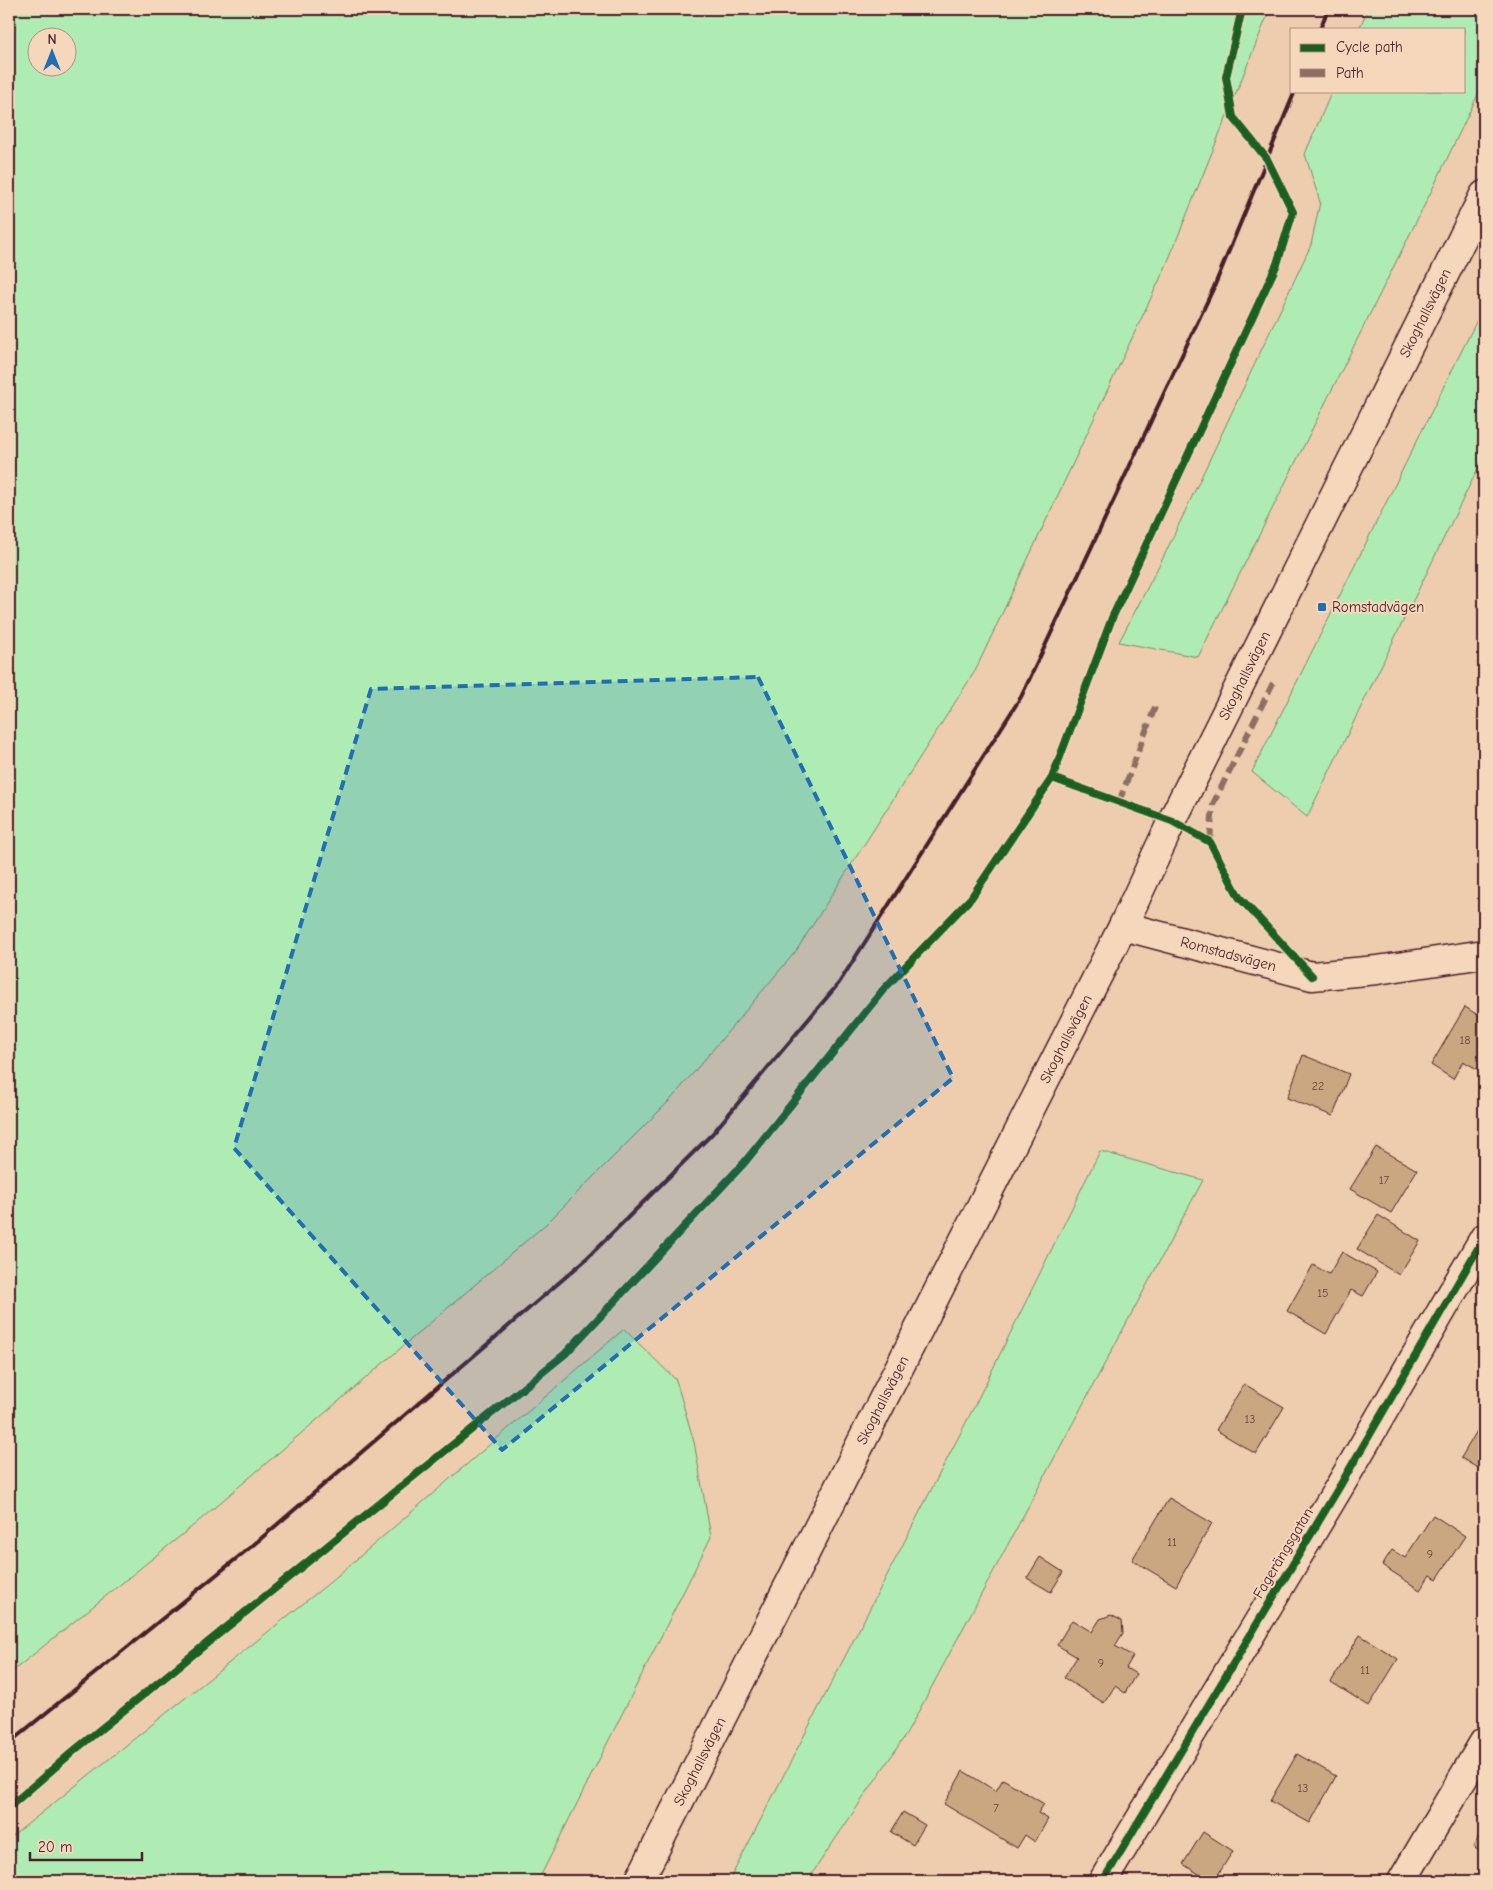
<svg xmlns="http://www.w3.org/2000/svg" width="1493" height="1890" font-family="'Comic Neue',sans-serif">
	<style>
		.green { fill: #afecb3; stroke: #7c866f; fill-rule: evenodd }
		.building { fill: #cba781; stroke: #4a1f2b }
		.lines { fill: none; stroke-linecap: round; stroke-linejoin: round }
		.minor-casing { stroke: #4a1f2b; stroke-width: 31 }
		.tertiary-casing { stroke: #4a1f2b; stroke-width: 31 }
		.secondary-casing { stroke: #4a1f2b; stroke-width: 31 }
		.minor { stroke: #f5d7bb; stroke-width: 28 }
		.tertiary { stroke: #f5d7bb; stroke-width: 28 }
		.secondary { stroke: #f5d7bb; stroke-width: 28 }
		.rail { stroke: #4a1f2b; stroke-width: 4 }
		.quiet { stroke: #8d6e63; stroke-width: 6; stroke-dasharray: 12 6; stroke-linecap: butt }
		.cycleway-casing { stroke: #f5d7bb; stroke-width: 11 }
		.cycleway { stroke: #1b5e20; stroke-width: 8 }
		.marked { fill: #1f6fb2; fill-opacity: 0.2; stroke: #1f6fb2; stroke-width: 4; stroke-dasharray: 10 6; stroke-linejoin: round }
		.poi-dot { fill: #1f6fb2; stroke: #f5d7bb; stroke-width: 2 }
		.labels { text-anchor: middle; stroke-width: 4; stroke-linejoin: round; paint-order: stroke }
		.number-label { font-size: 12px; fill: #6a4140 }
		.street-label { font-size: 15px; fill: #4a1f2b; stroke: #f5d7bb }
		.poi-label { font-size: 15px; fill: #4a1f2b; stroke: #f5d7bb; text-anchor: start }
	</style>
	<rect width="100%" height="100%" fill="#edcdad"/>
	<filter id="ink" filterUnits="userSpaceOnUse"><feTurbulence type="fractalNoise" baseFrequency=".02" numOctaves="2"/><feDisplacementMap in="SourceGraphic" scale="10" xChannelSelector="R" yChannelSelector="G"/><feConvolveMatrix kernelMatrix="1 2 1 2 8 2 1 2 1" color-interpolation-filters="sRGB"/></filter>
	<g filter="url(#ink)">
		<path class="green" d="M9,9H1270L1166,266L975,671L796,951L672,1098L547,1223L194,1525L9,1674ZM38,38H68V68H38Z
			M1368,9H1484V82L1429,196L1198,657L1119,642L1164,556L1311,245L1320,202L1305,154L1332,91H1464V29H1359Z
			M1484,306V456L1307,817L1252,772Z
			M1100,1151L1203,1180L907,1733L807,1881H729L973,1409Z
			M624,1329L676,1380L694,1442L711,1537L538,1881H9V1839L329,1583Z"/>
		<path class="building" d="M1465,1007L1484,1019V1073L1463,1061L1453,1079L1431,1065Z
			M1303,1055L1349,1074L1333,1116L1287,1098Z
			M1376,1147L1417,1170L1391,1213L1350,1189Z
			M1378,1215L1420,1241L1399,1275L1357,1249Z
			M1342,1252L1377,1272L1363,1296L1351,1290L1326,1334L1287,1311L1313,1265L1329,1274Z
			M1244,1384L1284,1407L1256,1454L1216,1430Z
			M1484,1419V1472L1461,1458Z
			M1169,1498L1212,1523L1176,1586L1132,1560Z
			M1433,1515L1465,1536L1437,1579L1430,1575L1420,1590L1382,1565L1392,1550L1405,1558Z
			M1040,1557L1063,1572L1051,1592L1027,1578Z
			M1111,1615L1122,1621L1123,1633L1115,1646L1133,1656L1126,1668L1136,1674L1125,1693L1115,1686L1104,1703L1064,1678L1077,1657L1057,1645L1072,1620L1092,1632L1100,1619Z
			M1360,1635L1398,1659L1369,1706L1331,1682Z
			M1297,1754L1336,1776L1310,1823L1270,1801Z
			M963,1771L996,1791L1003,1779L1044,1804L1038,1813L1048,1819L1035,1842L1025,1835L1017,1848L944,1804Z
			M903,1812L925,1825L913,1845L891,1832Z
			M1484,1828V1854L1473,1847Z
			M1203,1832L1233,1851L1214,1881H1210L1183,1864Z"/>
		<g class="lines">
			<defs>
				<path id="minor" d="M1103,1881L1341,1484L1484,1238
					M1402,1881L1484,1742"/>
				<g id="tertiary">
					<path id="s1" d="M1123,926L1312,976L1377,970L1484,954"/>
				</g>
				<g id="secondary">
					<path id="s2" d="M639,1881L1123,926L1172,821L1484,195"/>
				</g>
			</defs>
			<use href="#minor" class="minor-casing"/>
			<use href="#tertiary" class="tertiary-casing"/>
			<use href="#secondary" class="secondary-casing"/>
			<use href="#minor" class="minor"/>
			<use href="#tertiary" class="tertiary"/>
			<use href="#secondary" class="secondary"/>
			<path class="rail" d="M1320,29L1328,9
				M9,1743L258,1541L583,1262L712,1134L839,983L1021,697L1214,287L1295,91"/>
			<path class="quiet" d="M1119,802L1155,707
				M1210,842L1213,804L1273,683"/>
			<defs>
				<path id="cycleway" d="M1052,778L1172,821L1210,842L1239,897L1312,976
					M9,1807L76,1749L565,1354L744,1163L883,990L971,898L1052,778L1112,618L1277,264L1293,212L1267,159L1233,117L1226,77L1242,9
					M1103,1881L1341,1484L1484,1238"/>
			</defs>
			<use href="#cycleway" class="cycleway-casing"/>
			<use href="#cycleway" class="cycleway"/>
		</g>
	</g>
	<path class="marked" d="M758,677L953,1078L502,1450L234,1148L371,689Z"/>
	<rect class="poi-dot" x="1317" y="602" width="10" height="10" rx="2.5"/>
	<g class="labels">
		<g class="number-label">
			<text x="1465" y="1044">18</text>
			<text x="1318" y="1090">22</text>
			<text x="1384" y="1184">17</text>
			<text x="1323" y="1297">15</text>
			<text x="1250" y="1423">13</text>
			<text x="1172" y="1546">11</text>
			<text x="1430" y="1558">9</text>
			<text x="1101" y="1667">9</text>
			<text x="1365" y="1674">11</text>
			<text x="1303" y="1792">13</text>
			<text x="996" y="1812">7</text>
		</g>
		<g class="street-label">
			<text dy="5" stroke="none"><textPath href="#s2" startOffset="1754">Skoghallsvägen</textPath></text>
			<text dy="5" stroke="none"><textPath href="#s2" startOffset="1349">Skoghallsvägen</textPath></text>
			<text dy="5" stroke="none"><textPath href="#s1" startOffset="109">Romstadsvägen</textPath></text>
			<text dy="5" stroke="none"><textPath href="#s2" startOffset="944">Skoghallsvägen</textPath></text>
			<text dy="5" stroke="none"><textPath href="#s2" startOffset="539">Skoghallsvägen</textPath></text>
			<text transform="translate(1283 1553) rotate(-59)" y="5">Fagerängsgatan</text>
			<text dy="5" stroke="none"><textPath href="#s2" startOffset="134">Skoghallsvägen</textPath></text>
		</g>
		<g class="poi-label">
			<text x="1332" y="612">Romstadvägen</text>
		</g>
	</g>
	<rect width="1493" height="1890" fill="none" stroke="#f5d7bb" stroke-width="30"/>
	<rect x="15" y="15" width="1463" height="1860" fill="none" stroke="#4a1f2b" stroke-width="2" filter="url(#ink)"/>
	<rect x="1290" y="28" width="175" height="65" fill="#f5d7bb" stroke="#b18d81"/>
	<rect x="1300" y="44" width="25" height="8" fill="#1b5e20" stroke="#b18d81"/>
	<text x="1336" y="52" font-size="15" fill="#4a1f2b">Cycle path</text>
	<rect x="1300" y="69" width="25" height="8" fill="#8d6e63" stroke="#b18d81"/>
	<text x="1336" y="78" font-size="15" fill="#4a1f2b">Path</text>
	<g transform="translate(52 52)"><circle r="24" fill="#f5d7bb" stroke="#b18d81"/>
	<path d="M0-4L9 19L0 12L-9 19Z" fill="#1f6fb2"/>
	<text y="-8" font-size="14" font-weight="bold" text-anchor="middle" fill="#4a1f2b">N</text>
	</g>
	<path d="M30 1852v8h112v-8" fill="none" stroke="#4a1f2b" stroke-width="2.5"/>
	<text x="38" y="1852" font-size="15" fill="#4a1f2b" stroke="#f5d7bb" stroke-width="4" paint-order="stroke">20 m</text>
</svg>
